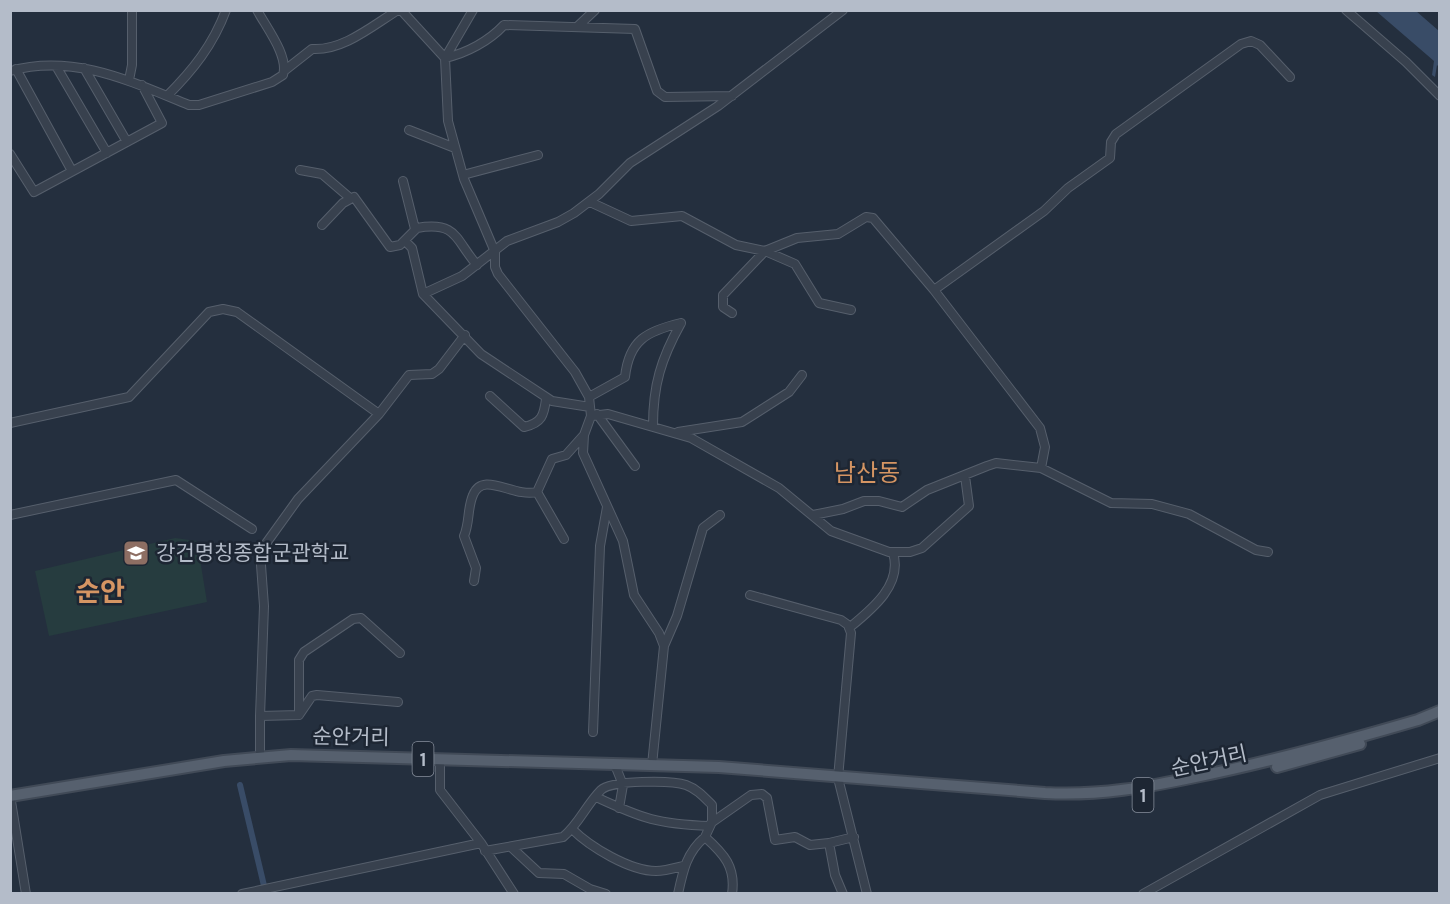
<svg xmlns="http://www.w3.org/2000/svg" width="1450" height="904" font-family="Karla,'Noto Sans KR',sans-serif">
	<style>
		.green { fill: #263c3f }
		.water { fill: #394c67 }
		.lines { fill: none; stroke-linecap: round; stroke-linejoin: round }
		.canal { stroke: #394c67; stroke-width: 6 }
		.minor-casing { stroke: #565f6c; stroke-width: 10 }
		.major-casing { stroke: #414a57; stroke-width: 14 }
		.minor { stroke: #38414e; stroke-width: 8 }
		.major { stroke: #56606e; stroke-width: 10 }
		.labels { text-anchor: middle; stroke-width: 5; stroke-linejoin: round; paint-order: stroke }
		.shield { fill: #1d2633; stroke: #878f9c; stroke-width: 1.5 }
		.shield-label { font-size: 20px; font-weight: bold; fill: #b4bcc9 }
		.poi-label { font-size: 21px; fill: #b4bcc9; stroke: #1d2633; text-anchor: start }
		.street-label { font-size: 21px; fill: #b4bcc9; stroke: #1d2633 }
		.quarter-label { font-size: 24px; fill: #d59563; stroke: #1d2633 }
		.district-label { font-size: 27px; font-weight: bold; fill: #d59563; stroke: #1d2633 }
	</style>
	<rect width="100%" height="100%" fill="#242f3e"/>
	<path class="green" d="M175,538L197,541L207,602L49,636L35,571Z"/>
	<path class="water" d="M1376,11H1416L1439,31V67L1437,65L1435,77L1432,75L1434,61Z"/>
	<g class="lines">
		<path class="canal" d="M240,785L266,894"/>
		<defs>
			<path id="minor" d="M401,10L445,58L448,121L464,179L495,252V267L498,274L575,372L589,397L591,416L584,435L583,453L623,541L634,595L659,633L664,646L652,765
				M1346,10L1406,62L1440,96
				M578,26L595,10
				M445,58C467,53 489,41 504,25L635,29L657,91L665,97L732,96
				M445,58L473,10
				M56,66L107,153
				M84,68L127,142
				M16,69L72,171
				M10,71C74,53 132,82 189,105H199L272,82L283,75C289,56 266,27 257,10
				M284,71L312,49C343,51 372,26 398,10
				M129,80L132,65V10
				M167,96C193,70 213,45 226,10
				M409,130L455,148
				M10,154L34,192L162,123L142,85
				M300,170L322,174L350,198
				M463,175L538,155
				M403,181L415,229
				M590,202L631,221L682,216L736,245L765,251L795,264L819,303L851,310
				M322,225L343,203L354,197L390,247L400,245L417,228C458,221 455,240 477,265
				M405,241L412,248L423,294L481,354L552,401L590,407
				M934,290L1044,211L1068,188L1110,158L1111,142L1116,134L1241,44L1251,41L1260,45L1290,77
				M423,294L462,276L507,241L558,222L574,213L599,194L630,163L718,106L843,10
				M732,313L723,307V295L765,251L797,238L838,234L866,217L873,218L934,290L1040,428L1045,447L1041,468
				M490,396L524,427C542,423 544,415 546,399
				M589,397L625,377C629,340 647,331 681,323
				M597,414L635,466
				M591,416L608,414L691,438L779,488L831,531L889,552H910L922,548L969,506L965,476
				M10,423L129,397L209,312L223,309L237,312L379,414L409,375L432,374L439,369L465,335
				M653,426C653,385 661,359 681,323
				M678,432L742,422L789,392L802,375
				M537,492L564,539
				M10,515L176,480L252,529
				M813,515L843,509L864,501H879L902,507L927,490L987,466L996,463L1041,468L1111,503L1152,504L1189,514L1256,550L1268,552
				M474,581L476,568L464,536C470,522 467,509 473,495C483,470 513,498 537,492L552,459L566,455L583,436
				M750,595L841,620L848,625L851,633L838,778L867,894
				M849,628C871,610 903,585 893,553
				M664,646L677,616L703,528L720,515
				M299,715L312,696L317,695L398,702
				M260,716L264,606L261,565L262,549L298,499L379,414
				M593,732L600,546L607,507
				M260,757V716L299,715V660L304,652L353,619L361,618L400,653
				M440,759V790L481,843L514,894
				M615,765L623,785L619,808
				M10,795L26,894
				M596,797C643,819 658,824 710,826
				M711,823L751,795L762,794L767,798L775,840L795,837L810,845L829,843
				M572,829C590,847 630,871 656,871C664,871 675,868 683,866
				M511,847L539,873L564,874L590,889L606,894
				M485,851L563,837C579,824 586,805 601,790C611,780 672,780 686,785C697,789 704,797 712,805V822L705,837
				M242,894L481,843
				M678,894C683,870 687,852 705,837C724,854 736,867 732,894
				M843,894L835,875L829,843L854,837
				M1143,894L1320,795L1440,758"/>
			<path id="major" d="M1277,767L1360,744
				M10,796L224,761L291,755L719,767L1045,793C1099,796 1148,787 1200,776C1274,761 1346,741 1418,720L1440,711"/>
		</defs>
		<use href="#minor" class="minor-casing"/>
		<use href="#major" class="major-casing"/>
		<use href="#minor" class="minor"/>
		<use href="#major" class="major"/>
	</g>
	<defs>
		<symbol id="university-square" viewBox="-11 -11 22 22"><rect x="-9" y="-9" width="18" height="18" rx="4" fill="#8d6e63" stroke="#1d2633"/><path d="M0-5L7-2L0 1L-7-2ZM-4 1L0 2.5L4 1V4Q0 6-4 4Z" fill="#fff"/></symbol>
	</defs>
	<g fill-rule="evenodd">
		<use href="#university-square" x="121" y="538" width="30" height="30"/>
	</g>
	<g class="labels">
		<g class="shield">
			<rect x="412.5" y="742" width="21" height="34" rx="4.5"/>
			<rect x="1132.5" y="778" width="21" height="34" rx="4.5"/>
		</g>
		<g class="shield-label">
			<text x="423" y="766">1</text>
			<text x="1143" y="802">1</text>
		</g>
		<g class="poi-label">
			<text x="156" y="560">강건명칭종합군관학교</text>
		</g>
		<g class="street-label">
			<text transform="translate(351 737) rotate(1)" y="7">순안거리</text>
			<text transform="translate(1209 761) rotate(-12)" y="7">순안거리</text>
		</g>
		<g class="quarter-label">
			<text x="867" y="481">남산동</text>
		</g>
		<g class="district-label">
			<text x="100" y="601">순안</text>
		</g>
	</g>
	<rect width="1450" height="904" fill="none" stroke="#b4bcc9" stroke-width="24"/>
</svg>
